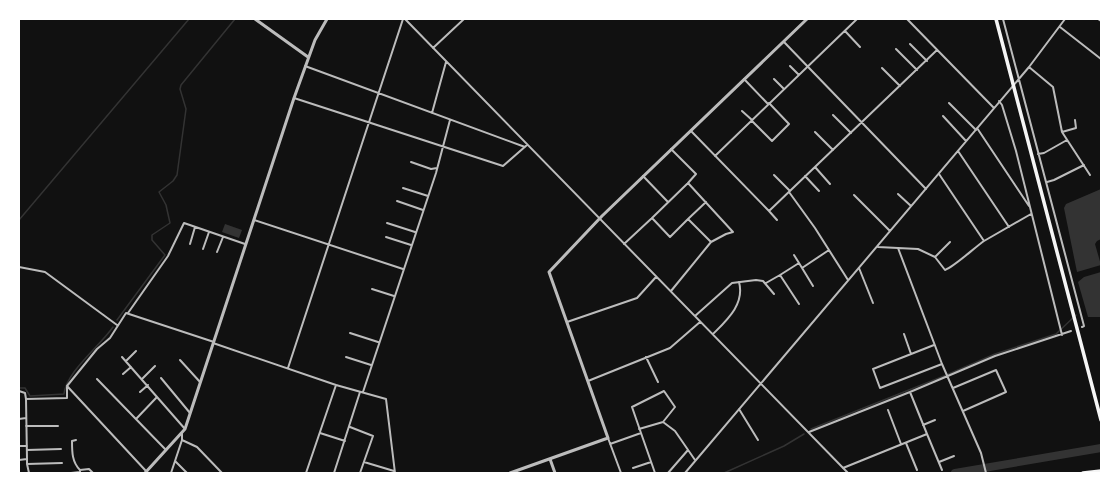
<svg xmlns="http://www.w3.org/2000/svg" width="1120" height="492" font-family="'Fira Sans Condensed',sans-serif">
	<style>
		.water { fill: #333 }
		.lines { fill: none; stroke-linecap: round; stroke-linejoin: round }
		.stream { stroke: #333; stroke-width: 1.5 }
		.river { stroke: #333; stroke-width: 8 }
		.minor { stroke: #bcbcbc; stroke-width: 2 }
		.tertiary { stroke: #bcbcbc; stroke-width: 3 }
		.primary { stroke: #f5f5f5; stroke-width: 3.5 }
		.trunk { stroke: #f5f5f5; stroke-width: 3.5 }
	</style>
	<rect width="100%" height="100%" fill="#111"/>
	<path class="water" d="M1101,189V239L1097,241L1095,244L1101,265L1077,272L1064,208L1066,204Z
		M225,224L242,230L239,238L222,232Z
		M1101,272V317H1088L1078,282L1084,277Z"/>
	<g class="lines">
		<path class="stream" d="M19,220L189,19
			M117,320L165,255L152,240V235L170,223L166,205L159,192L173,181L177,175L186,109L180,89L181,85L235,19
			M19,388H25L30,396L64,394C66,372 100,346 113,327
			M811,429L944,376L995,354L1056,334L1076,315
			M724,473L784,446L804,434"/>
		<path class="river" d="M955,473L1101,448"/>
		<path class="minor" d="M405,19L848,473
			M907,19L994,108
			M1003,19L1084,326L1082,327
			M1098,19L1101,21
			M1060,27L1101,59
			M845,31L860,47
			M784,42L926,189
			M910,44L927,61
			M433,48L464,19
			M896,49L917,70
			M305,66L525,147
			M790,66L799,75
			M1029,67L1053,87L1062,132L1090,175
			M882,68L900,86
			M744,79L768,104
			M774,79L784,89
			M294,98L503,166L527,145
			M999,101L1002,105L1016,151L1062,335
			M949,103L976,130
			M742,111L752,120
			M432,113L446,62
			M833,115L851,133
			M943,116L966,141
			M752,121L772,141L789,124L769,103
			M977,128L1029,206
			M691,131L769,211L937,50
			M815,132L833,150
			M1062,132L1076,128L1075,120
			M671,149L696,174L688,183
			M958,151L1009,227
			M1038,154L1044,153L1067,140
			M715,156L857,19
			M411,162L431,169L437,168
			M815,167L830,184
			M774,175L790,191
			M643,176L668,202
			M805,176L819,191
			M1047,182L1054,180L1084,165
			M403,188L428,196
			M789,192L815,228L848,280
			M898,194L911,206
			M854,195L890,231
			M397,201L423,210
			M769,211L777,220
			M688,219L706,202
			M254,220L403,269
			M387,223L415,232
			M386,237L411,245
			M984,241L1031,214
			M190,244L195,227
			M624,244L652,218
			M878,247L898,248L942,364L981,453L986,473
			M898,248L918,249L935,257L950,242
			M203,249L209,232
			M217,252L223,237
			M935,257L945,270C955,266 974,248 984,241L939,174
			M799,263L813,286
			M19,267L45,272L117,325
			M802,268L829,250
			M859,268L873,303
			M780,275L799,263L794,255
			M766,283L780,275L799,304
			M372,289L394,296
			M671,291L711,242L726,234L733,232L688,183L652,218L670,237L688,219L711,242
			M128,313L168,256L184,223L245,244
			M695,316L732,283L756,280L763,281L774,294
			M567,322L637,298L656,277
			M350,333L378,342
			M713,334C727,320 745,304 739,282
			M904,334L911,354
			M213,343L336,385L386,399L395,473
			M934,345L873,369L880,388L942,364
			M122,357L185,429
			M346,357L371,365
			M646,357L658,382
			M180,360L200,382
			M126,361L136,351
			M288,368L403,19
			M123,374L131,367
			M161,378L190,413
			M97,379L166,450
			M142,379L155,366
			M588,381L670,348L700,322
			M953,388L996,370L1006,392L963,411
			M19,391L25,393L26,399L67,398V387
			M140,392L148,385
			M363,392L436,173L450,120
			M739,409L758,440
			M888,410L901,444
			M19,419L26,418
			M136,419L157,397
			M663,422L675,431L695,460
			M923,425L935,420
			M26,426H58
			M350,427L373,436L360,473
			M809,432L910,392
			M320,433L345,441
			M641,433L655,473
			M927,434L942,470
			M608,438L621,473
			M76,440L72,441C72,452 72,462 80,470L89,469L93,473
			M182,440L197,447L222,473
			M906,443L917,470
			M610,444L641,433L632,407L664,391L675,407L663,422L639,429
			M19,446H27
			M27,450L61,449
			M27,459V464L62,463
			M19,460L27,459L26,399
			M175,461L187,473
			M364,462L394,471
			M939,462L954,456
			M27,464L29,473
			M633,468L651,462
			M843,468L927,434L910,392L995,356L1071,331
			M146,471L67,386L97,349L110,338L126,313L214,342
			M71,473L80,472V470
			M171,473L182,440V433
			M306,473L336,385
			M334,473L360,392
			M668,473L688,450
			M685,473L1029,67L1065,19"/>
		<path class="tertiary" d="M255,19L308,57
			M550,459L555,473
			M145,473L185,429L294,98L315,40L327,19
			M510,473L608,438L549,272L602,216L807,19"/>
		<path class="primary" d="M1083,473L1101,471"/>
		<path class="trunk" d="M996,19L1101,420"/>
	</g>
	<rect width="1120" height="492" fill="none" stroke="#ffffff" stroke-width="40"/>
</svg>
